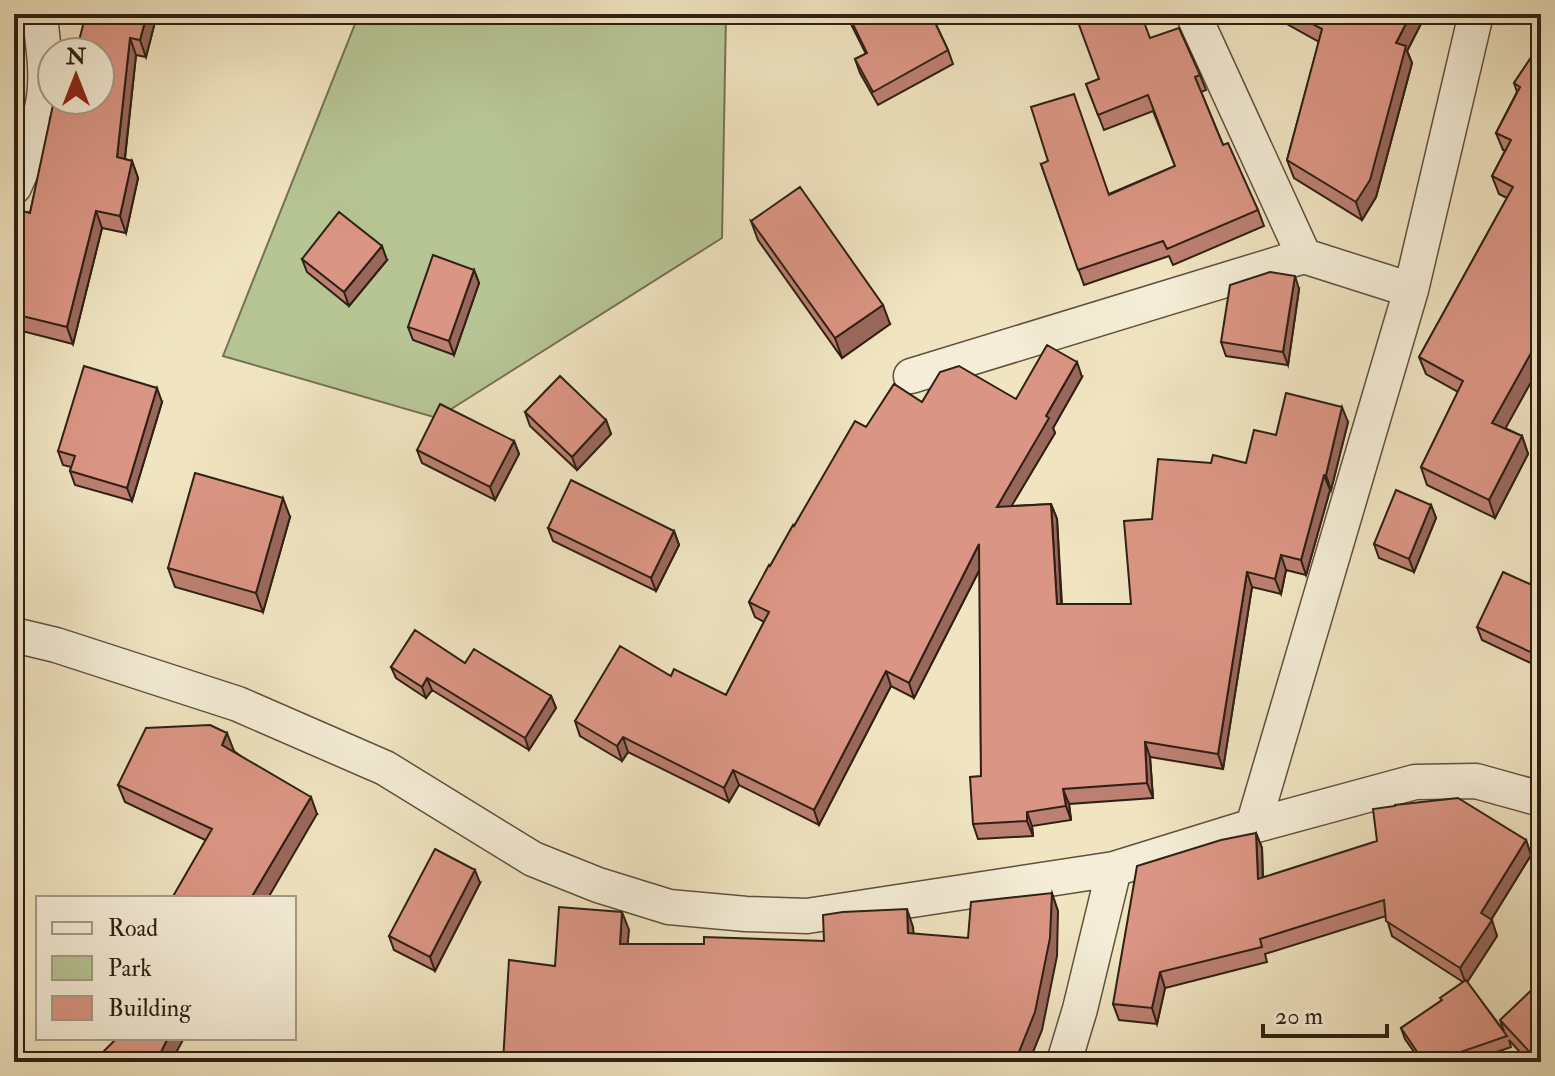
<svg xmlns="http://www.w3.org/2000/svg" width="1555" height="1076" font-family="'IM FELL Double Pica',serif">
	<style>
		.green { fill: #b7c595; stroke: #737254; stroke-width: 2 }
		.lines { fill: none; stroke-linecap: round; stroke-linejoin: round }
		.street-casing { stroke: #5f503f; stroke-width: 37 }
		.street { stroke: #f5edd7; stroke-width: 34 }
		.wall { fill: #bc8072; stroke: #2f1f14; stroke-width: 2 }
		.shaded-wall { fill: #99685c; stroke: #2f1f14; stroke-width: 2 }
		.building { fill: #db9584; stroke: #2f1f14; stroke-width: 2 }
	</style>
	<rect width="100%" height="100%" fill="#f0e4c1"/>
	<filter id="stains"><feTurbulence type="fractalNoise" baseFrequency=".0025" numOctaves="4"/><feColorMatrix values="0 0 0 0 .2 0 0 0 0 .09 0 0 0 0 .02 0 0 0 .5 -.17"/></filter>
	<radialGradient id="worn" r=".72"><stop offset=".6" stop-color="#630" stop-opacity="0"/><stop offset="1" stop-color="#630" stop-opacity=".3"/></radialGradient>
	<path class="green" d="M359,14H726L722,238L437,418L223,356Z"/>
	<g class="lines">
		<defs>
			<path id="street" d="M1193,14L1304,256
				M14,187C27,159 40,128 44,97C48,70 42,41 40,14
				M911,376L1304,256L1411,290
				M14,635L56,645L238,704L385,768L533,859L598,885L669,907L746,914L807,916L1114,869L1253,826L1415,782L1476,781L1541,799
				M1253,826L1411,290L1476,14
				M1064,1062L1080,1009L1114,869"/>
		</defs>
		<use href="#street" class="street-casing"/>
		<use href="#street" class="street"/>
	</g>
	<path class="wall" d="M86,14H157L146,57L136,55L125,159L132,161L138,178L126,233L102,228L73,344L14,329V209L30,213L51,120L50,118L100,100Z
		M846,14H931L948,50L953,64L878,105L860,73L855,59L866,54Z
		M1269,14H1426L1407,51L1412,63L1376,197L1362,220L1294,178L1287,160L1319,42Z
		M1150,38L1200,75L1206,90L1201,92L1223,145L1258,210L1264,226L1173,265L1169,256L1084,285L1041,164L1109,194L1175,166L1153,111L1104,130L1086,84L1099,79Z
		M1538,47L1541,364L1505,428L1522,436L1528,454L1495,518L1427,485L1421,467L1458,392L1426,374L1419,357L1507,198L1499,194L1492,176L1505,151L1503,150L1496,133L1517,92L1514,83Z
		M751,221L890,324L842,358L758,240Z
		M302,259L387,260L349,306L307,272Z
		M474,270L479,283L454,355L413,340L408,327Z
		M1299,289L1288,365L1226,356L1221,342Z
		M1082,377L1053,428L1055,433L1011,506L1051,504L1057,519L1062,604H1131L1152,519L1211,463H1246L1276,435L1348,422L1331,490H1330L1306,575L1286,570L1281,594L1252,587L1223,769L1150,757L1153,798L1069,804L1071,820L1032,826L1033,836L978,839L973,824L981,776L980,569L914,698L891,686L819,825L739,785L729,802L628,752L622,761L580,736L575,721L671,676L726,695L764,622L755,617L749,602L794,526L866,427L922,402L1016,399Z
		M162,402L132,501L75,485L70,471L71,467L63,465L58,451Z
		M525,412L606,420L611,434L577,470L530,426Z
		M514,441L519,454L495,500L422,463L417,450Z
		M1431,505L1436,518L1414,572L1379,558L1374,544Z
		M290,517L263,612L175,587L168,568Z
		M548,528L674,531L679,545L656,591L553,541Z
		M1541,589V668L1482,640L1477,627Z
		M465,663L551,696L556,708L529,750L432,690L426,698L396,678L391,667Z
		M234,751L317,814L205,840L125,802L118,785Z
		M1256,833L1262,848L1263,877L1526,840L1531,855L1491,920L1497,936L1467,982L1504,1031L1500,1020L1541,1062H1529L1509,1040L1511,1047L1468,1062H1421L1405,1039L1401,1028L1441,1001L1463,982L1392,936L1386,916L1265,954L1267,962L1165,988L1157,1024L1119,1020L1113,1004Z
		M480,883L435,971L394,950L389,936Z"/>
	<path class="shaded-wall" d="M147,14H157L146,57L140,40Z
		M1411,14H1426L1407,51L1412,63L1376,197L1362,220L1356,202L1396,43Z
		M130,38L136,55L123,174L117,157Z
		M132,161L138,178L126,233L120,216Z
		M96,211L102,228L73,344L67,327Z
		M382,246L387,260L349,306L344,292Z
		M474,270L479,283L454,355L449,341Z
		M1295,276L1299,289L1288,365L1283,352Z
		M883,305L890,324L842,358L835,338Z
		M1541,335V364L1499,440L1492,423Z
		M1077,362L1082,377L1053,428L1055,433L1002,522L997,507L1046,416Z
		M157,388L162,402L132,501L127,488Z
		M1342,407L1348,422L1331,490L1326,475Z
		M606,420L611,434L577,470L572,457Z
		M1522,436L1528,454L1495,518L1489,500Z
		M514,441L519,454L495,500L490,487Z
		M1324,475L1330,490L1306,575L1301,560Z
		M283,498L290,517L263,612L256,593Z
		M1051,504L1057,519L1062,619L1057,604Z
		M1431,505L1436,518L1414,572L1409,559Z
		M674,531L679,545L656,591L651,578Z
		M979,544L985,559L914,698L909,683Z
		M1281,555L1286,570L1281,594L1275,579Z
		M1247,572L1252,587L1223,769L1218,754Z
		M886,671L891,686L819,825L814,810Z
		M427,678L432,690L426,698L422,687Z
		M551,696L556,708L529,750L525,738Z
		M227,733L234,751L228,762L222,745Z
		M623,737L628,752L622,761L617,746Z
		M1145,742L1150,757L1153,798L1147,783Z
		M733,770L739,785L729,802L724,788Z
		M1063,789L1069,804L1071,820L1066,806Z
		M311,797L317,814L268,898H251Z
		M1027,812L1032,826L1033,836L1027,821Z
		M1256,833L1262,848L1263,894L1258,879Z
		M1526,840L1531,855L1486,928L1481,913Z
		M475,870L480,883L435,971L430,957Z
		M1052,893L1058,911L1057,956L1042,1030L1029,1062H1015Z
		M907,909L913,927L915,950L908,933Z
		M622,912L629,930L626,962L620,944Z
		M1492,920L1497,936L1466,984L1460,968Z
		M1160,972L1165,988L1157,1024L1152,1008Z
		M168,1038H184L171,1062H156Z"/>
	<path class="building" d="M86,14H147L140,40L130,38L117,157L132,161L120,216L96,211L67,327L14,314V209L30,213L54,100H100V52H76Z
		M848,14H931L948,50L873,92L855,59L867,53Z
		M1075,14H1141L1150,38L1179,28L1200,75L1195,77L1223,145L1228,143L1258,210L1167,249L1163,241L1078,270L1041,164L1048,161L1031,107L1074,94L1109,195L1175,166L1148,95L1098,115L1086,84L1099,79Z
		M1294,14H1411L1396,43L1406,46L1370,180L1356,202L1287,160L1322,29Z
		M1541,46V335L1492,423L1522,436L1489,500L1421,467L1463,381L1419,357L1513,187L1492,176L1511,140L1496,133L1520,87L1514,83L1538,47Z
		M800,187L883,305L835,338L751,221Z
		M339,212L382,246L344,292L302,259Z
		M433,255L474,270L449,341L408,327Z
		M1270,272L1295,276L1283,352L1221,342L1230,285Z
		M1047,345L1077,362L1046,416L1049,418L997,507L1051,504L1057,604H1131L1124,521L1152,519L1158,459L1211,463L1213,455L1246,463L1254,430L1276,435L1286,393L1342,407L1326,475H1324L1301,560L1281,555L1275,579L1247,572L1218,754L1145,742L1147,783L1063,789L1066,806L1027,812V821L973,824L970,777L981,776L979,544L909,683L886,671L814,810L733,770L724,788L623,737L617,746L575,721L620,646L671,676L674,669L726,695L769,612L749,602L769,565L770,566L793,525L794,526L855,421L866,427L894,384L922,402L940,372L959,366L1016,399Z
		M84,366L157,388L127,488L70,471L75,456L58,451Z
		M560,376L606,420L572,457L525,412Z
		M440,404L514,441L490,487L417,450Z
		M195,473L283,498L256,593L168,568Z
		M571,480L674,531L651,578L548,528Z
		M1396,490L1431,505L1409,559L1374,544Z
		M1503,572L1541,589V657L1477,627Z
		M415,630L465,663L474,649L551,696L525,738L427,678L422,687L391,667Z
		M210,725L227,733L222,745L311,797L251,898H172L212,829L118,785L146,728Z
		M1458,798L1526,840L1481,913L1492,920L1460,968L1386,921L1384,900L1260,939L1262,947L1160,972L1152,1008L1113,1004L1137,866L1221,840L1256,833L1258,879L1377,841L1373,809L1395,806V805Z
		M435,849L475,870L430,957L389,936Z
		M1052,893L1050,938L1035,1012L1015,1062H503L509,960L555,966L559,907L622,912L620,944H704V937L824,941L823,915L843,912L907,909L908,933L968,938L971,902Z
		M1466,980L1507,1036L1432,1062H1424L1401,1028L1442,1000L1440,998Z
		M1541,981V1062H1539L1500,1020Z
		M117,1038H168L156,1062H93Z
		M1227,1056L1229,1062H1210Z"/>
	<rect width="1555" height="1076" fill="none" stroke="#f0e4c1" stroke-width="48"/>
	<rect x="16" y="16" width="1523" height="1044" fill="none" stroke="#2f1f14" stroke-width="4"/>
	<rect x="24" y="24" width="1507" height="1028" fill="none" stroke="#2f1f14" stroke-width="2"/>
	<rect x="36" y="896" width="260" height="144" fill="#f5edd7" stroke="#a69b89" stroke-width="2"/>
	<rect x="52" y="922" width="40" height="12" fill="#f5edd7" stroke="#a69b89" stroke-width="2"/>
	<text x="108" y="936" font-size="24" fill="#2f1f14">Road</text>
	<rect x="52" y="956" width="40" height="24" fill="#b7c595" stroke="#a69b89" stroke-width="2"/>
	<text x="108" y="976" font-size="24" fill="#2f1f14">Park</text>
	<rect x="52" y="996" width="40" height="24" fill="#db9584" stroke="#a69b89" stroke-width="2"/>
	<text x="108" y="1016" font-size="24" fill="#2f1f14">Building</text>
	<g transform="translate(76 76)"><circle r="38" fill="#f5edd7" stroke="#a69b89" stroke-width="2"/>
	<path d="M0-6L14 30L0 20L-14 30Z" fill="#8f2418"/>
	<text y="-12" font-size="22" font-weight="bold" text-anchor="middle" fill="#2f1f14">N</text>
	</g>
	<path d="M1263 1024v12h124v-12" fill="none" stroke="#2f1f14" stroke-width="4"/>
	<text x="1275" y="1024" font-size="24" fill="#2f1f14" stroke="#f5edd7" stroke-width="6" paint-order="stroke">20 m</text>
	<rect width="100%" height="100%" filter="url(#stains)"/>
	<rect width="100%" height="100%" fill="url(#worn)"/>
</svg>
